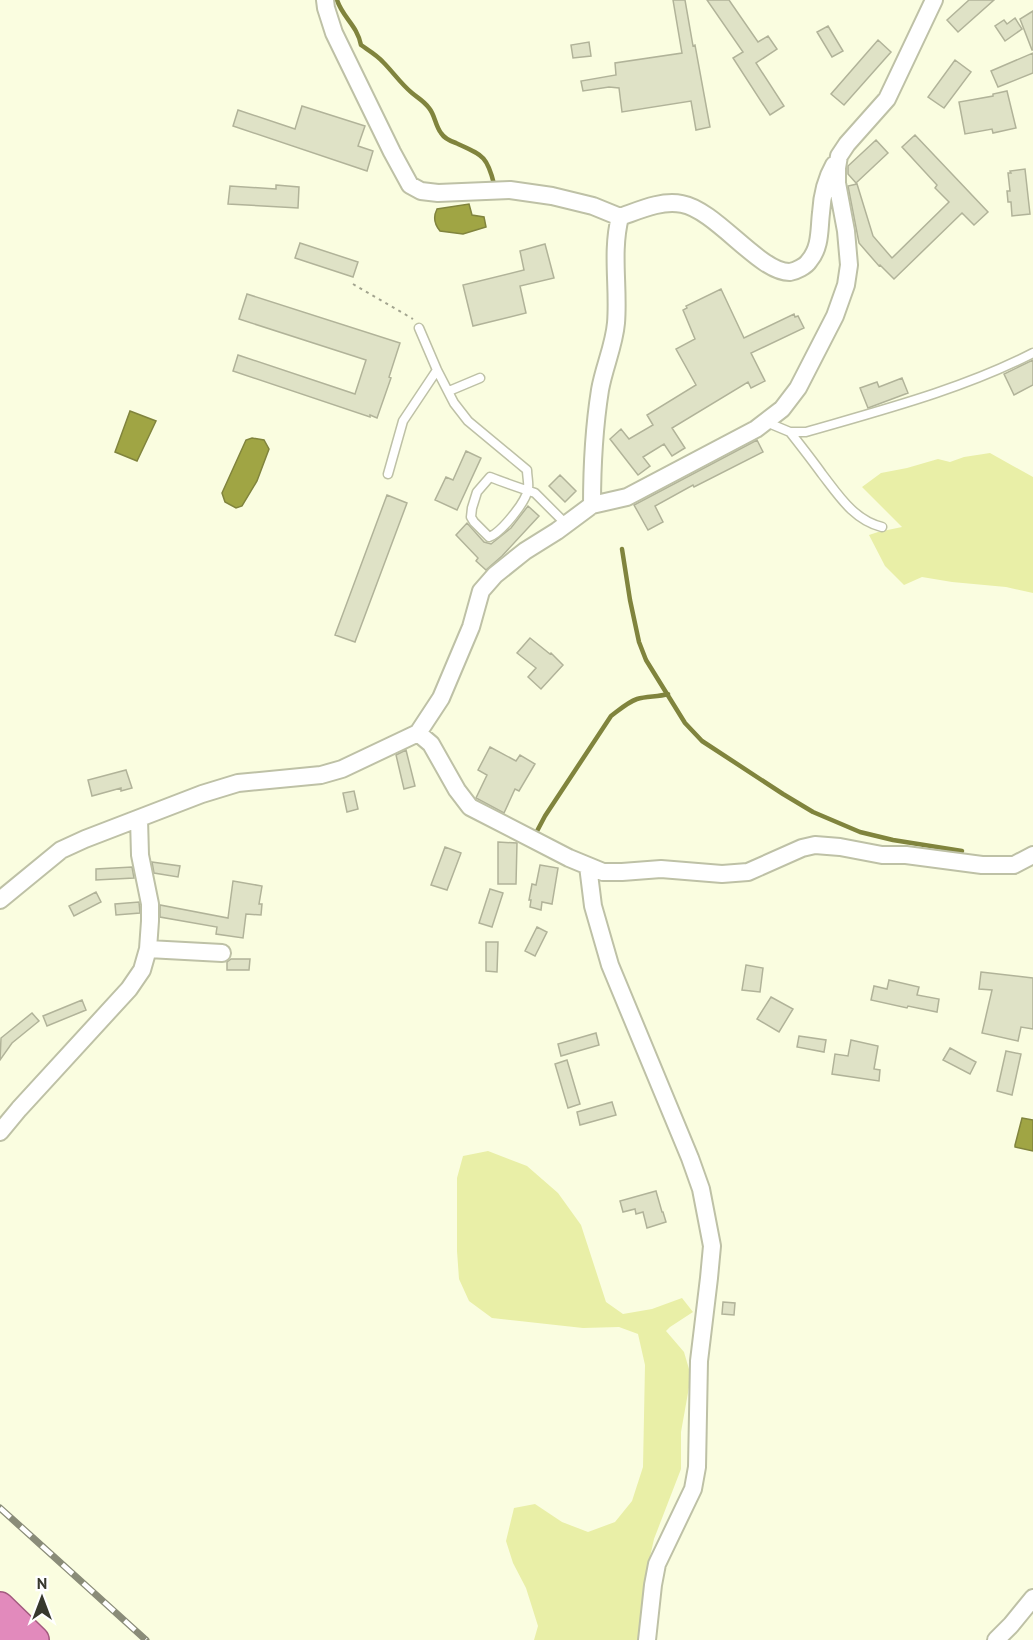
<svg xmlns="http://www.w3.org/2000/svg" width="1033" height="1640" font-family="'PT Sans',sans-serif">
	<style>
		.green { fill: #e9efa7 }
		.water { fill: #a0a544; stroke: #80843d; stroke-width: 1.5 }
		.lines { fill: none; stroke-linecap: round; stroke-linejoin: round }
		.stream { stroke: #80843d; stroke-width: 4.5 }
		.building { fill: #dfe2c6; stroke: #b1b399; stroke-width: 1.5 }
		.service-casing { stroke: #bec1a6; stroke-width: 11 }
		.minor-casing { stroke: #bec1a6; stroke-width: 20 }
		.trunk-casing { stroke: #a25a7f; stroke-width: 30 }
		.path { stroke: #a2a48f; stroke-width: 2; stroke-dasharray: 3 4.5; stroke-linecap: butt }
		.service { stroke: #fff; stroke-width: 8 }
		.minor { stroke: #fff; stroke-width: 16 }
		.trunk { stroke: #e28abc; stroke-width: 27 }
		.rail-casing { stroke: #8a8c79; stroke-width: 7 }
		.rail { stroke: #fff; stroke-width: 4.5; stroke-dasharray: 14; stroke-linecap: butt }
	</style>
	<rect width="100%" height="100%" fill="#fafde0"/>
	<path class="green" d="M990,453L1033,477V593L1006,587L952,582L922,577L904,585L885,566L869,535L878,532L902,527L862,487L881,473L907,468L938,459L950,462L964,457Z
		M488,1151L527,1166L558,1193L581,1225L606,1302L623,1314L652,1309L682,1298L693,1312L670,1327L666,1331L684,1352L691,1376L681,1432V1469L654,1539L644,1584L638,1640H534L538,1626L526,1588L513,1563L506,1541L514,1508L535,1504L562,1522L588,1532L615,1522L632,1501L643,1467L645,1365L638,1334L619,1327L583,1328L492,1318L469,1301L459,1279L457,1251V1178L463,1156Z"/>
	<path class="water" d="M469,204L472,215L484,217L486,227L463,234L440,231C434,224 433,217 437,209Z
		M130,411L156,421L137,461L115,452Z
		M252,438L264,440L269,449L257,481L242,506L236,508L225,502L222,493L246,440Z
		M1022,1118L1033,1120V1151L1015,1147V1145Z"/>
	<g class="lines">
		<path class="stream" d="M337,0C343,18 357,25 361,45C368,50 377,55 383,62C393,72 401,84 412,93C418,98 424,101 429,108C435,115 435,125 441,133C444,138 450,141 456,143C482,155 487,155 494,184
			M622,549L630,600L639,642L646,660L685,723L702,741L783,794L813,812L860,832L893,840L962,851
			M536,833L545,816L611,716C619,710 628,702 637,699C647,696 658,697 668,694"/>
	</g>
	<path class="building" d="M673,0H685L693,46L695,45L710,127L696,130L691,101L622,112L619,88L609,87L583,91L581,81L616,75L615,63L682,53Z
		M707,0H729L758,42L768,36L777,49L756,63L784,106L770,115L733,58L743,52Z
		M969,0H994L958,32L947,20Z
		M1033,11V50H1032L1020,19Z
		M1015,18L1022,29L1005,41L995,26L1004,20L1007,24Z
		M828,26L843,51L832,57L817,32Z
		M878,40L891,52L844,105L831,94Z
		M589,42L591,56L573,58L571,45Z
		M1033,53V73L998,87L991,71Z
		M955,60L971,72L944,108L928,97Z
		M1007,91L1016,128L993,133L992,129L965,134L959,102L993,96V94Z
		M302,106L365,126L358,146L373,151L367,171L233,126L238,110L295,129Z
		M915,135L988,212L974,225L962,213L894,279L880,265L879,266L859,243L848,186L857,184L873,236L892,258L949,202L935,188L937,185L902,147Z
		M876,140L888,153L856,183L848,174V166Z
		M1025,169L1030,214L1012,216L1011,202H1008L1007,191H1010L1008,173H1011L1010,171Z
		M276,185L299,187L298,208L228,204L230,186L276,189Z
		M300,243L358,262L353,277L295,258Z
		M545,244L554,278L520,286L526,313L473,326L463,285L524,270L520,251Z
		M721,289L744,338L794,314L795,317L798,316L804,328L751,353L765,381L751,388L748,382L672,428L685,448L672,456L664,444L643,457L650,466L638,475L610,439L621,429L629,439L653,425L647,415L696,385L676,349L695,339L683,310L687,308L686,306Z
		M247,294L400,343L389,377L391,378L377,418L370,415V417L233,371L238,355L355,394L366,360L239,319Z
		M1033,360V385L1014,395L1004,374Z
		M902,378L908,393L868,408L860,388L877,382L879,387Z
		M757,440L763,452L694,487L693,485L655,506L663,522L648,530L634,505Z
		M466,451L481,458L457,510L435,500L446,477L453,480Z
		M560,475L576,491L565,502L549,486Z
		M387,495L407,503L355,642L335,635Z
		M528,506L539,516L502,556L486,570L476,561L478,558L456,535L467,523L484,542L491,544L511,528Z
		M530,638L550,654L551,653L563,665L541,689L528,677L536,668L517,653Z
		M490,747L516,761L520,755L535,764L519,791L515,789L504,813L476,798L487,775L478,770Z
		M406,750L415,786L404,789L396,755Z
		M126,770L132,788L121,791V788L92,796L88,780Z
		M354,791L358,809L347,812L343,793Z
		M498,842L517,843L516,884H498Z
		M445,847L461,853L447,890L431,885Z
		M152,862L180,866L178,877L154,873Z
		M540,865L558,868L552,904L542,902L541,910L530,907L531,900H529L532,884L536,885Z
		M132,867L134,878L96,880V869Z
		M233,881L262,886L259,904H262L261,915L246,914L243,938L216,934L217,927L160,917V905L228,918Z
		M490,889L503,893L492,927L479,923Z
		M96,892L101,902L74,916L69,906Z
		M139,902L140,913L116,915L115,904Z
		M537,927L547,932L535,956L525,951Z
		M486,942H498L497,972L486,971Z
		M231,959H250L249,970H227V962Z
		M746,965L763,968L760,992L742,990Z
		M981,972L1033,978V1029L1021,1027L1018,1041L982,1033L992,990L979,989Z
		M889,980L919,987L917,995L939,999L937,1012L908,1006L907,1008L871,1000L874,986L887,989Z
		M771,997L793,1009L779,1032L757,1019Z
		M82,1000L86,1010L47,1026L43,1016Z
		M32,1013L39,1021L12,1043L0,1060L1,1038Z
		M596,1033L599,1045L561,1056L558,1044Z
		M799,1036L826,1040L824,1052L797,1047Z
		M851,1040L878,1046L874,1069L880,1070L879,1081L832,1074L835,1054L848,1056Z
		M950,1048L976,1062L970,1074L943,1060Z
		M1006,1051L1021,1054L1012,1095L997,1091Z
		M567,1060L580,1104L568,1108L555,1064Z
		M612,1102L616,1115L580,1125L577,1112Z
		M656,1191L662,1212H663L666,1222L647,1228L643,1212L636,1214L635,1209L623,1212L620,1201Z
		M723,1302L735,1303L734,1315L722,1314Z"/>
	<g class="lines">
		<defs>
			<path id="service" d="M419,328L437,370L454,403L468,421L527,470C527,476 529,484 528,489C526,502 501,533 489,537L474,522L471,517L472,508L477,492L490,477C505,483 520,488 535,493L566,524
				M449,391L480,378
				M766,422L790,432H806C882,410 963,389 1033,353
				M790,432C801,446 812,460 822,474C839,496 854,520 882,527
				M388,474L403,421L437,370"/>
			<path id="minor" d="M325,0L326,8L334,33L392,152L410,185L421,191L438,193L510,190L552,196L593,206L620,217
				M592,505C592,466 594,428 600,390C604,367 614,346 616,323C619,288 611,252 620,217C640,210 661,200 682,204C716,210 760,273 790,272C796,271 806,266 809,261C821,247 819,229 821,213C822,196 826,179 834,165
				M418,733L431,744L457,790L470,807L569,858L603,872H622L661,869L722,874L748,872L802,848L815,845L840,847L882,855H906L982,865H1014L1033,855
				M588,866L593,906L610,965L690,1158L701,1189L712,1246L709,1278L699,1361L697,1467L693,1489L657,1564L653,1585L647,1640
				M0,900L61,850L85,839L202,794L238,783L321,775L342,769L418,733L441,698L471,627L481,591L495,575L525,551L557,531L592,505L627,497L756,429L782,409L798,388L835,316L846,285L849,265L846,231L837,183V168L839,156L847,144L887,99L934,0
				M148,949L222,953
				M0,1132L19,1109L129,989L142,970L148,949L150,921V904L140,855L139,819
				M996,1640L1011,1625L1033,1598"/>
			<path id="trunk" d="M0,1606L35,1640
				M0,1636L4,1640"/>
		</defs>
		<use href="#service" class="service-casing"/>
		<use href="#minor" class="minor-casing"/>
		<use href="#trunk" class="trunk-casing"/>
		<path class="path" d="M353,284L413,319"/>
		<use href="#service" class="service"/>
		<use href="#minor" class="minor"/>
		<use href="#trunk" class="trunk"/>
		<defs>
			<path id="rail" d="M0,1508L146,1640"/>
		</defs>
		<use href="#rail" class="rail-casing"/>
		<use href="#rail" class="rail"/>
	</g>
	<g transform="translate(42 1598)" stroke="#ffffff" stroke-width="4.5" paint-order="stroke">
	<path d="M0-4.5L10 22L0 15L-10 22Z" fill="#37382d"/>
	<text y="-9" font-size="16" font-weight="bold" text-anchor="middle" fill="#37382d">N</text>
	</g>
</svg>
